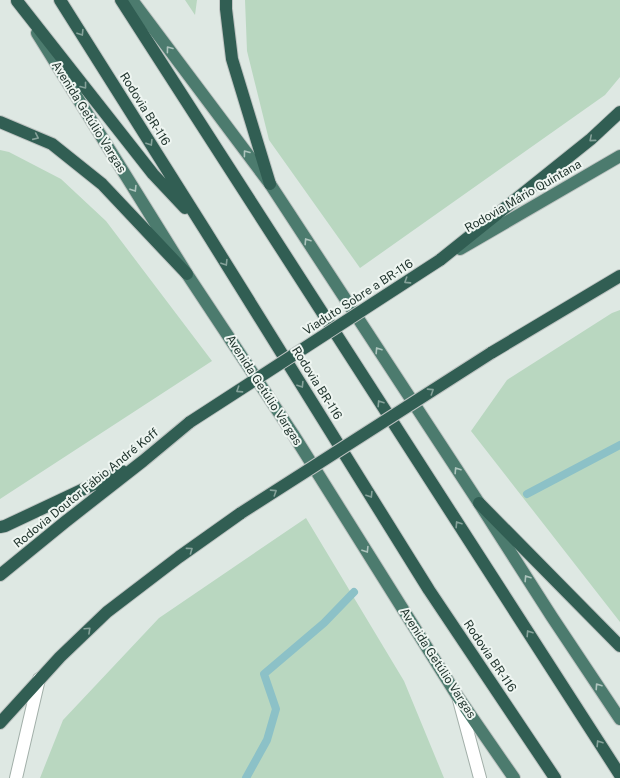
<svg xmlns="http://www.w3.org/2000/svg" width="620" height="778" font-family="'Public Sans',sans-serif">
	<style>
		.green { fill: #b9d7c0 }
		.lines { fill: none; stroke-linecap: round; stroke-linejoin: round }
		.stream { stroke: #8cc1c7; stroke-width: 8 }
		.service-casing { stroke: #a2afa9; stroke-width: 14 }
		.trunk-casing { stroke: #bdc3c1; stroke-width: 14 }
		.motorway-casing { stroke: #bdc3c1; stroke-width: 14 }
		.service { stroke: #fff; stroke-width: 12 }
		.trunk { stroke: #4c7b6e; stroke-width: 12 }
		.motorway { stroke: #315e53; stroke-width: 12 }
		.motorway-bridge-casing { stroke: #bdc3c1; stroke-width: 14; stroke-linecap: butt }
		.motorway-bridge { stroke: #315e53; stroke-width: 12 }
		.oneway { stroke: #86a29a }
		.oneway2 { stroke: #adc4bd }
		.labels { text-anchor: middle; stroke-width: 4; stroke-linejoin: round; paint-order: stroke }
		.street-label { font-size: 12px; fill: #22362f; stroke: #eef5f1 }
	</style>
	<rect width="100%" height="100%" fill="#dee8e3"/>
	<path class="green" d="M185,0H197L195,15Z
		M245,0H620V77L605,95L360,268L269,140L247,51Z
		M0,150L9,152L61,179L106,221L212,361L0,499Z
		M620,310V622L471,431L507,380L612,313Z
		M306,518L404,681L444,778H40L63,720L159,618Z"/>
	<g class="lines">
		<path class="stream" d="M527,494L620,445
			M246,778L267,740L276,709L264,674L324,623L354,592"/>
		<defs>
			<path id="service" d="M459,700L480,778
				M16,778L39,679"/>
			<path id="trunk" d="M132,0L270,184L479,503L552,617L620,719
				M37,33L187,274L293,434L458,697L514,778
				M460,249L620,156"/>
			<path id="motorway" d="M60,0L205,230L429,590L555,778
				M121,0L620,775
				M226,0V9L232,59L270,184
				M17,1L153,174L185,208
				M0,122L52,144L102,184L187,274
				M440,260L591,139L620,112
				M491,353L620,276
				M479,503L620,646
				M0,527L5,526L122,471
				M0,575L65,522L143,461L190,422
				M0,723L60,657L107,612L179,557L241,513"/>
		</defs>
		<use href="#service" class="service-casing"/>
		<use href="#trunk" class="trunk-casing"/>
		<use href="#motorway" class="motorway-casing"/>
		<use href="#service" class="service"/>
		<use href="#trunk" class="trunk"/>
		<use href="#motorway" class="motorway"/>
		<defs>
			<path id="motorway-bridge" d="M190,422L440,260
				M241,513L491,353"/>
		</defs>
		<use href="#motorway-bridge" class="motorway-bridge-casing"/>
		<use href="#motorway-bridge" class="motorway-bridge"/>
	</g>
	<defs><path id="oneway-chevron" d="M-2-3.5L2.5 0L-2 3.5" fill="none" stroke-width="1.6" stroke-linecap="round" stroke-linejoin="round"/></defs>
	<g class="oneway">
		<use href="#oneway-chevron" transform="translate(81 33) rotate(58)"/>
		<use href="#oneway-chevron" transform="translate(84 86) rotate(52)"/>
		<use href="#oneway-chevron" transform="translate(36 137) rotate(24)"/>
		<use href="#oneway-chevron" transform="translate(592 139) rotate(139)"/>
		<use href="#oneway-chevron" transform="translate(150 143) rotate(58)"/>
		<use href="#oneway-chevron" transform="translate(225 263) rotate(58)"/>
		<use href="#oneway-chevron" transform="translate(407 281) rotate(147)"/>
		<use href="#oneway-chevron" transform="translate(301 385) rotate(58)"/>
		<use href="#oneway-chevron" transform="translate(239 390) rotate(147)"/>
		<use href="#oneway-chevron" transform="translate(431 391) rotate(-33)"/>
		<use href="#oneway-chevron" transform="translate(380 403) rotate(-123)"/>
		<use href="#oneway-chevron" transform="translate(274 492) rotate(-33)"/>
		<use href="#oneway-chevron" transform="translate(370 495) rotate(58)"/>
		<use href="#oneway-chevron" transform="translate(458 524) rotate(-123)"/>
		<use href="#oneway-chevron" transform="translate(190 550) rotate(-36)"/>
		<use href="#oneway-chevron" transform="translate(88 630) rotate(-43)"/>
		<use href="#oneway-chevron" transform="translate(529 633) rotate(-123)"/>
		<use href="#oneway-chevron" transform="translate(599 743) rotate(-123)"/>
	</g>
	<g class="oneway2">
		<use href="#oneway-chevron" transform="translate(169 49) rotate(-127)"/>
		<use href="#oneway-chevron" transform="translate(246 153) rotate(-127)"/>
		<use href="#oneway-chevron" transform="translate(134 189) rotate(58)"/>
		<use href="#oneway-chevron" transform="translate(307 241) rotate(-123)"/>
		<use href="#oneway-chevron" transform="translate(378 350) rotate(-123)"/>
		<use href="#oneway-chevron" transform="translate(457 470) rotate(-123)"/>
		<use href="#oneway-chevron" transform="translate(366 550) rotate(58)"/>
		<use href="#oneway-chevron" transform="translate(527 578) rotate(-123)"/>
		<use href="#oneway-chevron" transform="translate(598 686) rotate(-124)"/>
	</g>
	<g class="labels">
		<g class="street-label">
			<text transform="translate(145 109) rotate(58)" y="4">Rodovia BR-116</text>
			<text transform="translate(89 117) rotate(58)" y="4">Avenida Getúlio Vargas</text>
			<text transform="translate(523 196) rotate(-30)" y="4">Rodovia Mário Quintana</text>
			<text transform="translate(358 297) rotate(-33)" y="4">Viaduto Sobre a BR-116</text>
			<text transform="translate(317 383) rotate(58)" y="4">Rodovia BR-116</text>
			<text transform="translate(264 390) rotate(57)" y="4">Avenida Getúlio Vargas</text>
			<text transform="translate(86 488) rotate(-39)" y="4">Rodovia Doutor Fábio André Koff</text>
			<text transform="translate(490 656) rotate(56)" y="4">Rodovia BR-116</text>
			<text transform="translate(438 663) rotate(57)" y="4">Avenida Getúlio Vargas</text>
		</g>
	</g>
</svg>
